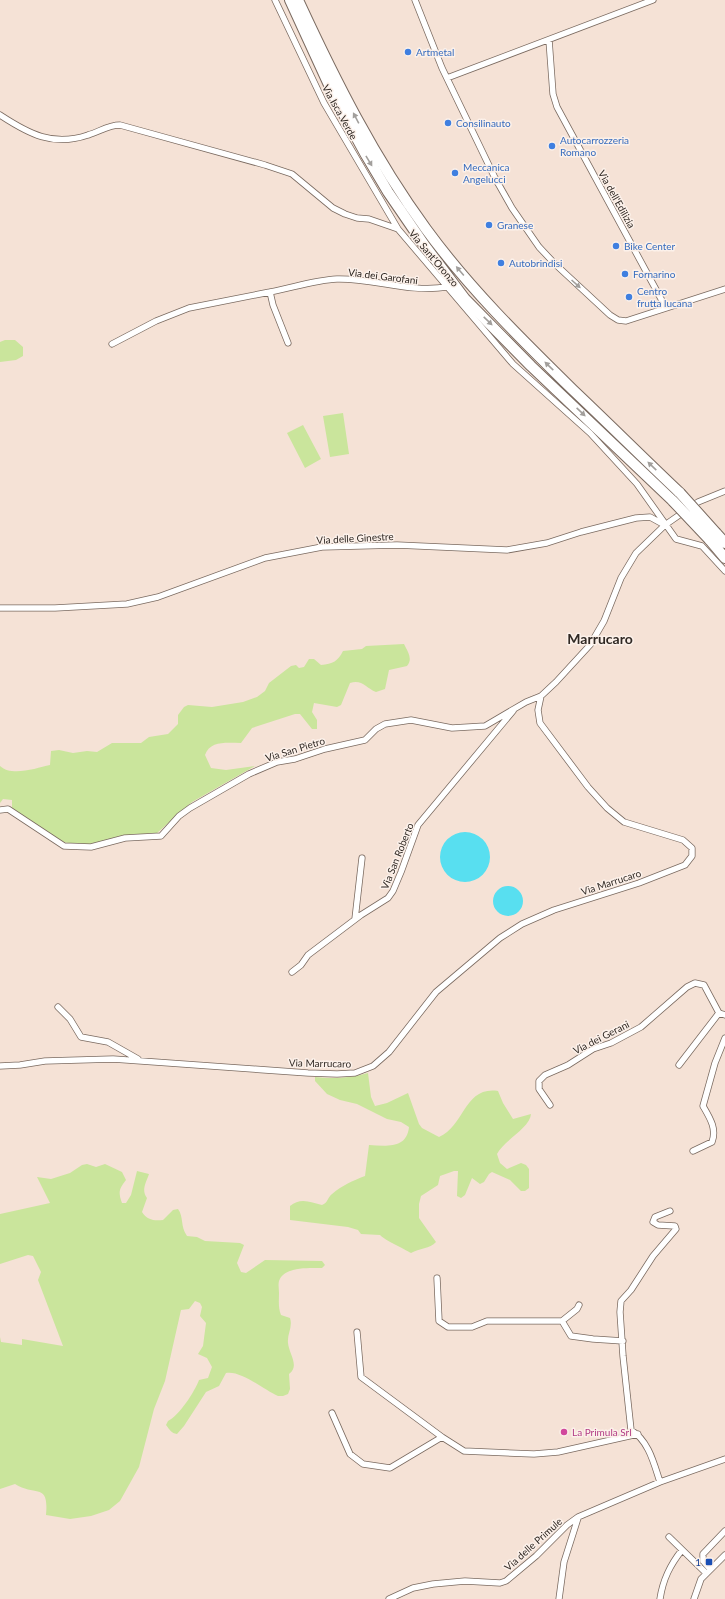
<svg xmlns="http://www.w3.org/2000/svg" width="725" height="1599" font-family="Lato,sans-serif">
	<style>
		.green { fill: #cae59c }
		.water { fill: #58dff0 }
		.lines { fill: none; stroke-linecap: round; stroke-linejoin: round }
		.minor-casing { stroke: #7a6a60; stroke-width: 7 }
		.motorway-casing { stroke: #7a6a60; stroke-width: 12 }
		.minor { stroke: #fff; stroke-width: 5.5 }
		.motorway { stroke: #fff; stroke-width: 10 }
		.motorway-bridge-casing { stroke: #7a6a60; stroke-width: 12; stroke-linecap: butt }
		.motorway-bridge { stroke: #fff; stroke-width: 10 }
		.oneway { fill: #a29f9c }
		.shop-dot { fill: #3f7fe0; stroke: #fcf1ea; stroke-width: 1.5 }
		.hotel-dot { fill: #d1479c; stroke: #fcf1ea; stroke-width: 1.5 }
		.transit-dot { fill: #1a4fb4; stroke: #fcf1ea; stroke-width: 1.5 }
		.labels { text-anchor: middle; stroke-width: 3; stroke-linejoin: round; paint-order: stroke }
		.shop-label { font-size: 10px; fill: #366cbe; stroke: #fcf1ea; text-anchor: start }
		.street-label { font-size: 10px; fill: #302924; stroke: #fcf1ea }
		.hotel-label { font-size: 10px; fill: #b23c85; stroke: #fcf1ea; text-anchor: start }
		.transit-label { font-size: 10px; fill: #164399; stroke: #fcf1ea; text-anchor: end }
		.district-label { font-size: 14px; font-weight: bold; fill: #302924; stroke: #fcf1ea }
	</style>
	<rect width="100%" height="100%" fill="#f5e2d6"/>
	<path class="green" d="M5,340H15L23,347V356L16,360L0,362V342Z
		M343,413L349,454L330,457L323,416Z
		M303,425L321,459L305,468L287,433Z
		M404,644C408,652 413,659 407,666L389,670L385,689L376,692C366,688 362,679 350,683L341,705L337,707L314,703L312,712L317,720V729H312L300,714H295L252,728L241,743C228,743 210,740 205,755L211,768L226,770L255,766L192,802L157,833L129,835L90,844H75L63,842L40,829L12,809V800L3,799L0,803V766C12,777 36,768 50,765L51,751L59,750L73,753L87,751L97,752L112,743H141L149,737L168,734L178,724V715L184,707L188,705L212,707L243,702L257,697L265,691L269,683L291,666L296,665L299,668L304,667L309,659H314L321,665C333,664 338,661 343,651L362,649L366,646Z
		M368,1073L371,1097L375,1106L387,1103L408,1093L419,1124L422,1128L439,1137C465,1126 464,1086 498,1091L503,1103L513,1119L531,1114C530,1128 504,1140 497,1154L500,1163L507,1169L521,1163L526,1165L529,1169V1188L525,1191H521L510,1180L492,1172L489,1174L484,1182L480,1184L472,1178L465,1195L461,1198L457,1196L458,1171H454L440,1176L438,1185L421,1196L419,1204V1218L436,1242C430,1249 419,1248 411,1253C404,1249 383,1239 380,1235L361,1234L358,1230L348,1227L290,1220V1206C300,1197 311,1202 322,1205C328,1203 327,1198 332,1194C343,1185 352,1181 365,1176L369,1145C386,1146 407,1149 409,1127L401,1122L387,1119L357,1104L340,1100L327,1094L315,1081V1077C333,1079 351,1078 368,1073Z
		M87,1164L96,1167L105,1164L122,1172L126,1180C119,1189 118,1192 122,1203H126L131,1195L137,1171L149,1174C146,1183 141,1190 147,1198L142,1212C147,1220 154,1221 163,1220L173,1210L178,1209C184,1217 180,1226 187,1236L197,1237L205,1241L240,1243L244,1245L237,1263L241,1272L246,1273L265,1260L322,1261L325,1265L322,1268C310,1268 284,1266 279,1281C278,1285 279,1289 279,1293C279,1301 278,1307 281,1315L290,1318C293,1327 287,1334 288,1343C289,1354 300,1366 289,1374L290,1389L288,1394L283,1396H278C264,1390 241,1370 226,1373L219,1386L206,1392L184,1426L177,1434C171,1433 170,1430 166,1425L168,1421C179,1416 195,1391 199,1380L208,1378L212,1367L207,1358L198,1354L203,1346L206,1323L200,1316L202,1307L200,1303L195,1301L189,1309L181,1310L165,1381L154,1409L139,1467L120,1501L109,1510L91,1516L70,1519L46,1515C49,1482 36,1497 15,1484L0,1489V1337L1,1342L22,1345V1339L63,1346L38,1280L41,1272L33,1256L28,1255L0,1264V1214L50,1203L37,1177L51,1179L70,1173L82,1165Z"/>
	<path class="water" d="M440 857a25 25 0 1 1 50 0a25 25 0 1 1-50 0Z
		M493 901a15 15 0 1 1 30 0a15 15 0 1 1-30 0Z"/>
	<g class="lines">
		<defs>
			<path id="minor" d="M275,0L324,103L398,229
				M415,0L442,68L495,178L512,208L539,247L555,264L610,315L618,320L626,321L725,289
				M549,40L553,94L557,107L666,308
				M447,78L653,0
				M0,115C29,134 53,147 88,135C99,132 108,125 120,125L265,165L292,174L333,208L345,214L357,218L369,219L398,229L513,364L590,433L637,484L676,539L702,546L725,571
				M288,343L273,305L270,292C292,288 315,280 337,279C375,278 408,293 447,287
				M112,344L156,321L189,308L270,292
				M0,608H55L127,604L158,597L265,558L322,547L397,545L507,550L547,543L581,532L636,518L650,517L661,523
				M0,810L8,809L64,846L91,847L125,838L161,836L179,816L190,808L249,774L277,762L295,759L325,749L365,740L376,729L385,724L411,720L452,728L485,726L526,702L541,696L556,682L590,645L604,621L621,578L636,553L665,525L698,502L725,491
				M355,919L362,858
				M292,972L301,965L308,955L361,915L388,898L393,891L401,872L418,825L513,711
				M58,1007L70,1019L81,1037L108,1042L138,1059
				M679,1065L719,1013
				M0,1066L20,1065L45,1061L113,1059L308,1073L337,1074L355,1073L373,1066L389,1052L436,992L500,938L522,924L554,910L639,883L685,865L692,856V848L683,840L624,822L607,808L588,787L540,723L538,710L541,696
				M550,1105L539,1089V1081L545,1075L568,1065L593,1049L611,1043L641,1027L687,987L695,983L704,985L719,1013L725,1015
				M693,1151L712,1142C717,1129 710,1118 703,1106L715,1063L725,1038
				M437,1278L439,1321L448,1327H472L487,1321H562
				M579,1305L577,1309L562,1321L571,1336L593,1339L623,1341
				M357,1332L361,1377L442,1437
				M332,1413L350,1454L363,1464L390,1468L442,1437L464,1451L534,1454L558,1452L638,1434
				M660,1482C654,1464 649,1441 631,1430L623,1356L620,1312L621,1301L631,1290L653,1256L676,1229L675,1226L658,1225L653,1222L655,1217L670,1211
				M669,1537L706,1573
				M710,1569L703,1561V1554L725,1531
				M389,1599L413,1588L433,1584L465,1581L500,1583L506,1581L536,1556L567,1525L578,1517L660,1482L725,1459
				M559,1599L564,1562L578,1518
				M660,1599C663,1579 670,1565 682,1550
				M694,1599L701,1579L725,1555"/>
			<path id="motorway" d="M290,0L335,98L366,155L388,192L425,246L465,299L531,366L673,501
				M298,0C335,80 374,158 426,229C469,288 521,339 573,390C609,424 644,459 680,493
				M716,533L725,543
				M709,539L725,558"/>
		</defs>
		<use href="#minor" class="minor-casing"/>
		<use href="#motorway" class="motorway-casing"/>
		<use href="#minor" class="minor"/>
		<use href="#motorway" class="motorway"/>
		<defs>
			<path id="motorway-bridge" d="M680,493L716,533
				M673,501L709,539"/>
		</defs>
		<use href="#motorway-bridge" class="motorway-bridge-casing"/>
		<use href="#motorway-bridge" class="motorway-bridge"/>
	</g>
	<defs><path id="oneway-solid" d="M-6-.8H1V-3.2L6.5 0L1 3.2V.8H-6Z"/></defs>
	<g class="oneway">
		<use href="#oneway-solid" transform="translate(356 118) rotate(-118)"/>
		<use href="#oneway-solid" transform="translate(369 161) rotate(59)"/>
		<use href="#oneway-solid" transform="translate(460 271) rotate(-130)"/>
		<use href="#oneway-solid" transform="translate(576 284) rotate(42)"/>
		<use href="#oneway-solid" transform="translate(488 321) rotate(44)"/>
		<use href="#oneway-solid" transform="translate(549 366) rotate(-136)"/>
		<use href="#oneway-solid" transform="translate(581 412) rotate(43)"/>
		<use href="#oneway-solid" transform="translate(652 466) rotate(-136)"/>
	</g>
	<g class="shop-dot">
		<circle cx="408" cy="52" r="4"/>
		<circle cx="448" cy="123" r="4"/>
		<circle cx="552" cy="146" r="4"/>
		<circle cx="455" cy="173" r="4"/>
		<circle cx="489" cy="225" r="4"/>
		<circle cx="616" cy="246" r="4"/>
		<circle cx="501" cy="263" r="4"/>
		<circle cx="625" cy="274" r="4"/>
		<circle cx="629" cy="297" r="4"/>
	</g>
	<circle class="hotel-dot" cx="564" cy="1432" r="4"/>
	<rect class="transit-dot" x="705" y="1558" width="8" height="8" rx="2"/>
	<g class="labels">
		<g class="shop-label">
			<text x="416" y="56">Artmetal</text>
			<text x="456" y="127">Consilinauto</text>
			<text x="560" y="144">Autocarrozzeria<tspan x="560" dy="12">Romano</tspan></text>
			<text x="463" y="171">Meccanica<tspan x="463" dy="12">Angelucci</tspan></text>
			<text x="497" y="229">Granese</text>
			<text x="624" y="250">Bike Center</text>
			<text x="509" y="267">Autobrindisi</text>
			<text x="633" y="278">Fornarino</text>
			<text x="637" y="295">Centro<tspan x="637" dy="12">frutta lucana</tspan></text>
		</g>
		<g class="street-label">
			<text transform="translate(340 112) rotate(61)" y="4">Via Isca Verde</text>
			<text transform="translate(617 199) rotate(61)" y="4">Via dell'Edilizia</text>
			<text transform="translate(434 258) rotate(50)" y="4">Via Sant'Oronzo</text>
			<text transform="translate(383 276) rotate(7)" y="4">Via dei Garofani</text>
			<text transform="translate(355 538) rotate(-3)" y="4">Via delle Ginestre</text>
			<text transform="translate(295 749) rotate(-17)" y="4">Via San Pietro</text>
			<text transform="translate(397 856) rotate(-68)" y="4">Via San Roberto</text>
			<text transform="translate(611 882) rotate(-18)" y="4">Via Marrucaro</text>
			<text transform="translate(601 1037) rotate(-27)" y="4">Via dei Gerani</text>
			<text transform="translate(320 1063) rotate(1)" y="4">Via Marrucaro</text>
			<text transform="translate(533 1544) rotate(-42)" y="4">Via delle Primule</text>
		</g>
		<g class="hotel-label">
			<text x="572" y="1436">La Primula Srl</text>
		</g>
		<g class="transit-label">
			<text x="701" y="1566">1</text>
		</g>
		<g class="district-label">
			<text x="600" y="644">Marrucaro</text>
		</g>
	</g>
</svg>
